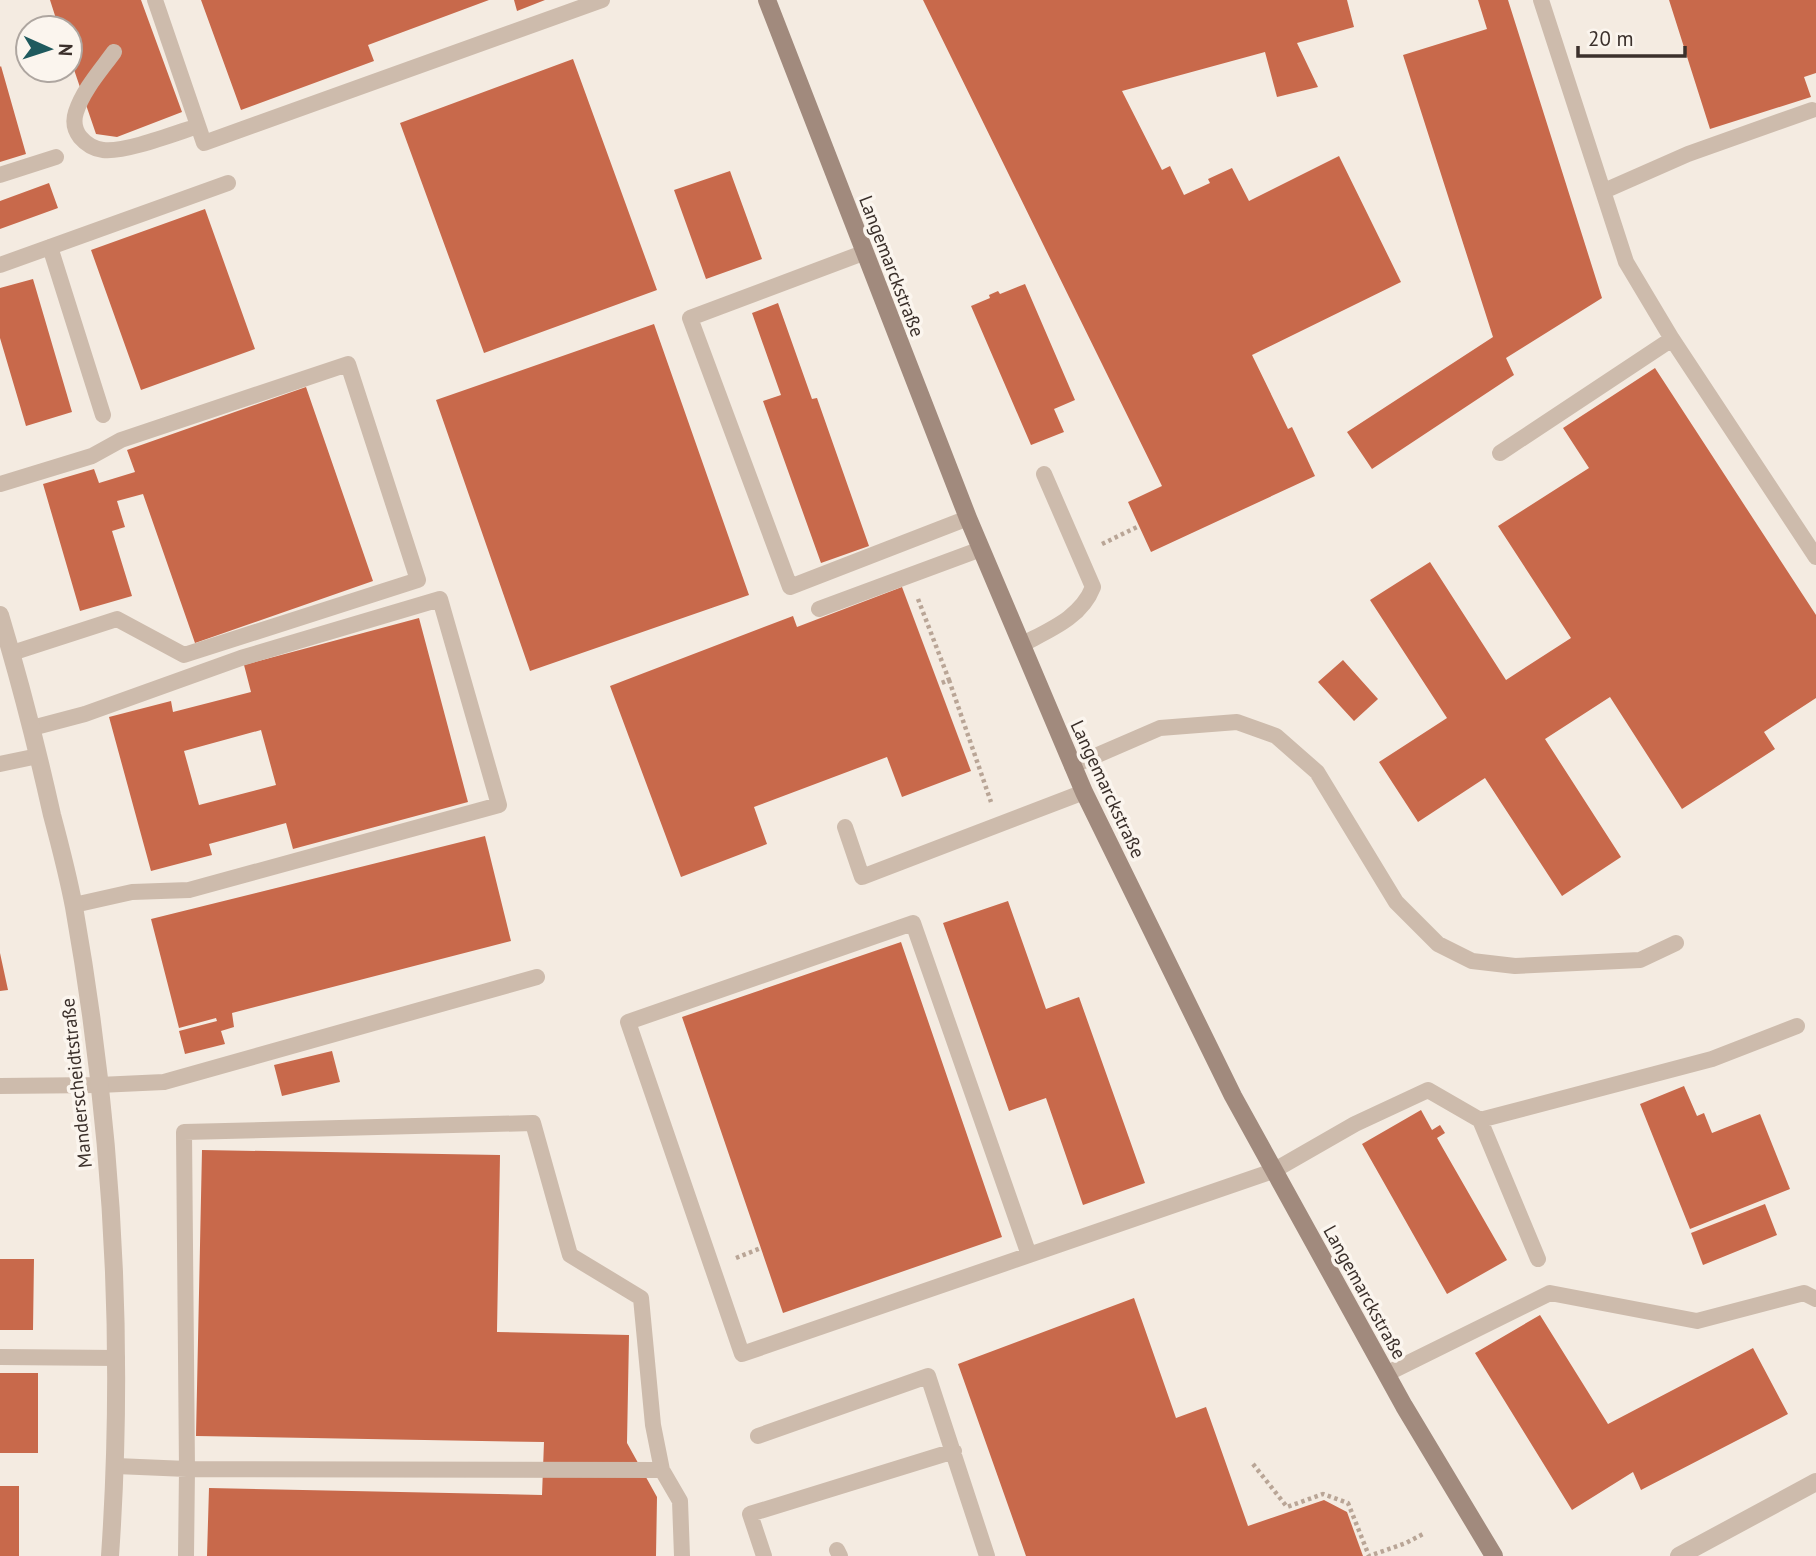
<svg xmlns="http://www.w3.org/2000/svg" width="1816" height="1556" font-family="'PT Sans',sans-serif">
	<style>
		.building { fill: #c8694b; fill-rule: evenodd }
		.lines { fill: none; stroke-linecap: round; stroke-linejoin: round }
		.path { stroke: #b9a596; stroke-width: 4.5; stroke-dasharray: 3.5 3.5; stroke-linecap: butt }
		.lane { stroke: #cdbbac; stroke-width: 16 }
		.street { stroke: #cdbbac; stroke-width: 18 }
		.secondary { stroke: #a18a7d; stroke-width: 18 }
		.labels { text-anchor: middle; stroke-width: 7; stroke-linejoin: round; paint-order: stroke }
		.street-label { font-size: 19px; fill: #3b302b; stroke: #fbf5ee }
	</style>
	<rect width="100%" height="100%" fill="#f4ebe1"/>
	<path class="building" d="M50,0H141L182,112L117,137L96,134L70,58V28H59Z
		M201,0H489L368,45L374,61L241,110Z
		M514,0H545L517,11Z
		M923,0H1347L1354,27L1297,43L1318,87L1277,97L1265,52L1122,91L1162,170L1170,166L1184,195L1210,183L1208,179L1232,168L1249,201L1339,156L1401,282L1252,355L1288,429L1292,427L1315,476L1151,552L1128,502L1162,486Z
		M1478,0H1508L1602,298L1506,358L1514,375L1372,469L1347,432L1493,337L1403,55L1487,29Z
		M1669,0H1816V73L1804,77L1811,97L1710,129Z
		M573,59L657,290L484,353L400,123Z
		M1,66L26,154L0,162V67Z
		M730,171L762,259L706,279L674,190Z
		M49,183L58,208L0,229V201Z
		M205,209L255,349L141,390L91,250Z
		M33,279L72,412L26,426L0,338V288Z
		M1025,284L1075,400L1054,409L1064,432L1031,445L971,306L990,298L989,295L998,291L1000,294Z
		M778,303L812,399L817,398L869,546L821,563L763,401L781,395L752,313Z
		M654,324L749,595L530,671L436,400Z
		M1655,368L1816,615V698L1764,732L1775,749L1682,809L1610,697L1545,739L1621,857L1562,896L1485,778L1418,822L1379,762L1447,718L1370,600L1430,562L1506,680L1571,638L1498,526L1589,468L1563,428Z
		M306,387L373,581L195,643L143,494L117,501L125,527L112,531L132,596L80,611L43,484L94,469L99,483L135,472L127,450Z
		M902,587L971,771L902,797L887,757L754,807L767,844L681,877L610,686L793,616L797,627Z
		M419,618L468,802L293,849L286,823L209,844L212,855L151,871L109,717L171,701L173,712L251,692L244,665ZM261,730L276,785L199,805L184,751Z
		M1343,660L1378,699L1354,721L1318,682Z
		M485,836L511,941L232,1013L234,1027L221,1031L225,1044L185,1054L179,1031L217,1021L216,1018L179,1028L151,919Z
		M1008,901L1046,1009L1079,997L1145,1183L1083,1205L1046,1098L1009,1111L943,923Z
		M901,942L1002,1237L783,1313L682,1017Z
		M0,953L8,990L0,991Z
		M332,1051L340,1082L282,1096L274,1065Z
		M1684,1086L1697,1116L1704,1113L1712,1133L1760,1114L1790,1189L1690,1229L1640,1104Z
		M1421,1110L1432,1130L1440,1125L1445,1133L1437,1138L1507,1260L1447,1294L1362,1144Z
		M202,1150L500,1155L497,1332L629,1335L627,1443L657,1497L656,1556H207L209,1488L542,1495L544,1442L196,1436Z
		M1765,1204L1777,1235L1703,1265L1691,1233Z
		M0,1259H34L33,1330H0Z
		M1134,1298L1176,1418L1206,1407L1248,1526L1324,1500L1347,1512L1363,1556H1026L958,1364Z
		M1540,1315L1608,1424L1753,1348L1788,1414L1641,1490L1633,1472L1572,1510L1475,1353Z
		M0,1373H38V1453H0Z
		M0,1486H19V1556H0Z"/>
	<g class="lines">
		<path class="path" d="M1102,544L1139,526
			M918,599L949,680L939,684
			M949,680L991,802
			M736,1258L761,1248
			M1253,1464L1287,1507L1323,1494L1348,1503L1369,1556L1406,1543L1423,1534"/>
		<path class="lane" d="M155,0L204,143L602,0
			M1541,0L1626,262L1672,339L1816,557
			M114,52C101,70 83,90 76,112C73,121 74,129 80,137C86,144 94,149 103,150C124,153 176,133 198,126
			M0,175L56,157
			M1604,191L1688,154L1812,110
			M50,247L103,415
			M863,253L690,318L790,587L968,518
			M0,265L228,183
			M1500,453L1672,339
			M0,484L92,456L121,440L348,364L418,580L184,655L117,619L12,653
			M819,609L981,549
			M1021,645C1049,630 1081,618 1093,587L1044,474
			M32,728L85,714L241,658L440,599L499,805L189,890L132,892L74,905
			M0,764L38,756
			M1072,766L1160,728L1237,722L1276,736L1317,772L1396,902L1438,944L1472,961L1515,966L1640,960L1676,943
			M845,827L862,877L1084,792
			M0,1086L99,1085L164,1082L537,977
			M1480,1120L1538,1259
			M1029,1255L913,923L628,1022L742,1354L1273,1171L1355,1124L1428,1090L1480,1120L1712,1059L1797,1026
			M0,1357L117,1358
			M1386,1374L1550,1293L1697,1321L1804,1293L1816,1299
			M758,1436L928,1376L987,1556
			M116,1466L187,1469L662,1470
			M837,1550L840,1556
			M186,1556L187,1469L184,1132L533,1123L570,1255L641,1298L653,1425L662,1470L680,1501L682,1556
			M764,1556L750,1514L954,1451"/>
		<path class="street" d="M0,615C20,681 37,748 52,815C60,845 68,876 74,907C112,1121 125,1340 110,1556
			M1679,1556L1816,1482"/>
		<path class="secondary" d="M767,0L968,518L1084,792L1233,1096L1404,1406L1494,1556"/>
	</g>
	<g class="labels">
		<g class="street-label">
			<text transform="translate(892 266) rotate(69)" y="7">Langemarckstraße</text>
			<text transform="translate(1108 789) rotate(65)" y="7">Langemarckstraße</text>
			<text transform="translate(76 1083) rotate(-96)" y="7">Manderscheidtstraße</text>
			<text transform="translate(1365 1292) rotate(61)" y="7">Langemarckstraße</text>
		</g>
	</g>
	<g transform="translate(49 49) rotate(93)"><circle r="33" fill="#fbf5ee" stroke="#aea6a0" stroke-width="2"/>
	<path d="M0-5L12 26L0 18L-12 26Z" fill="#1f5a5e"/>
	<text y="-10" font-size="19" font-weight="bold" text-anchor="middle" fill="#3b302b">N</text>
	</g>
	<path d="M1578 46v10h107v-10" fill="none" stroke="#3b302b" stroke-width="3.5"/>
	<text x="1588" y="46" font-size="21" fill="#3b302b" stroke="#fbf5ee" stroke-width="5" paint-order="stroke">20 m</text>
</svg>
